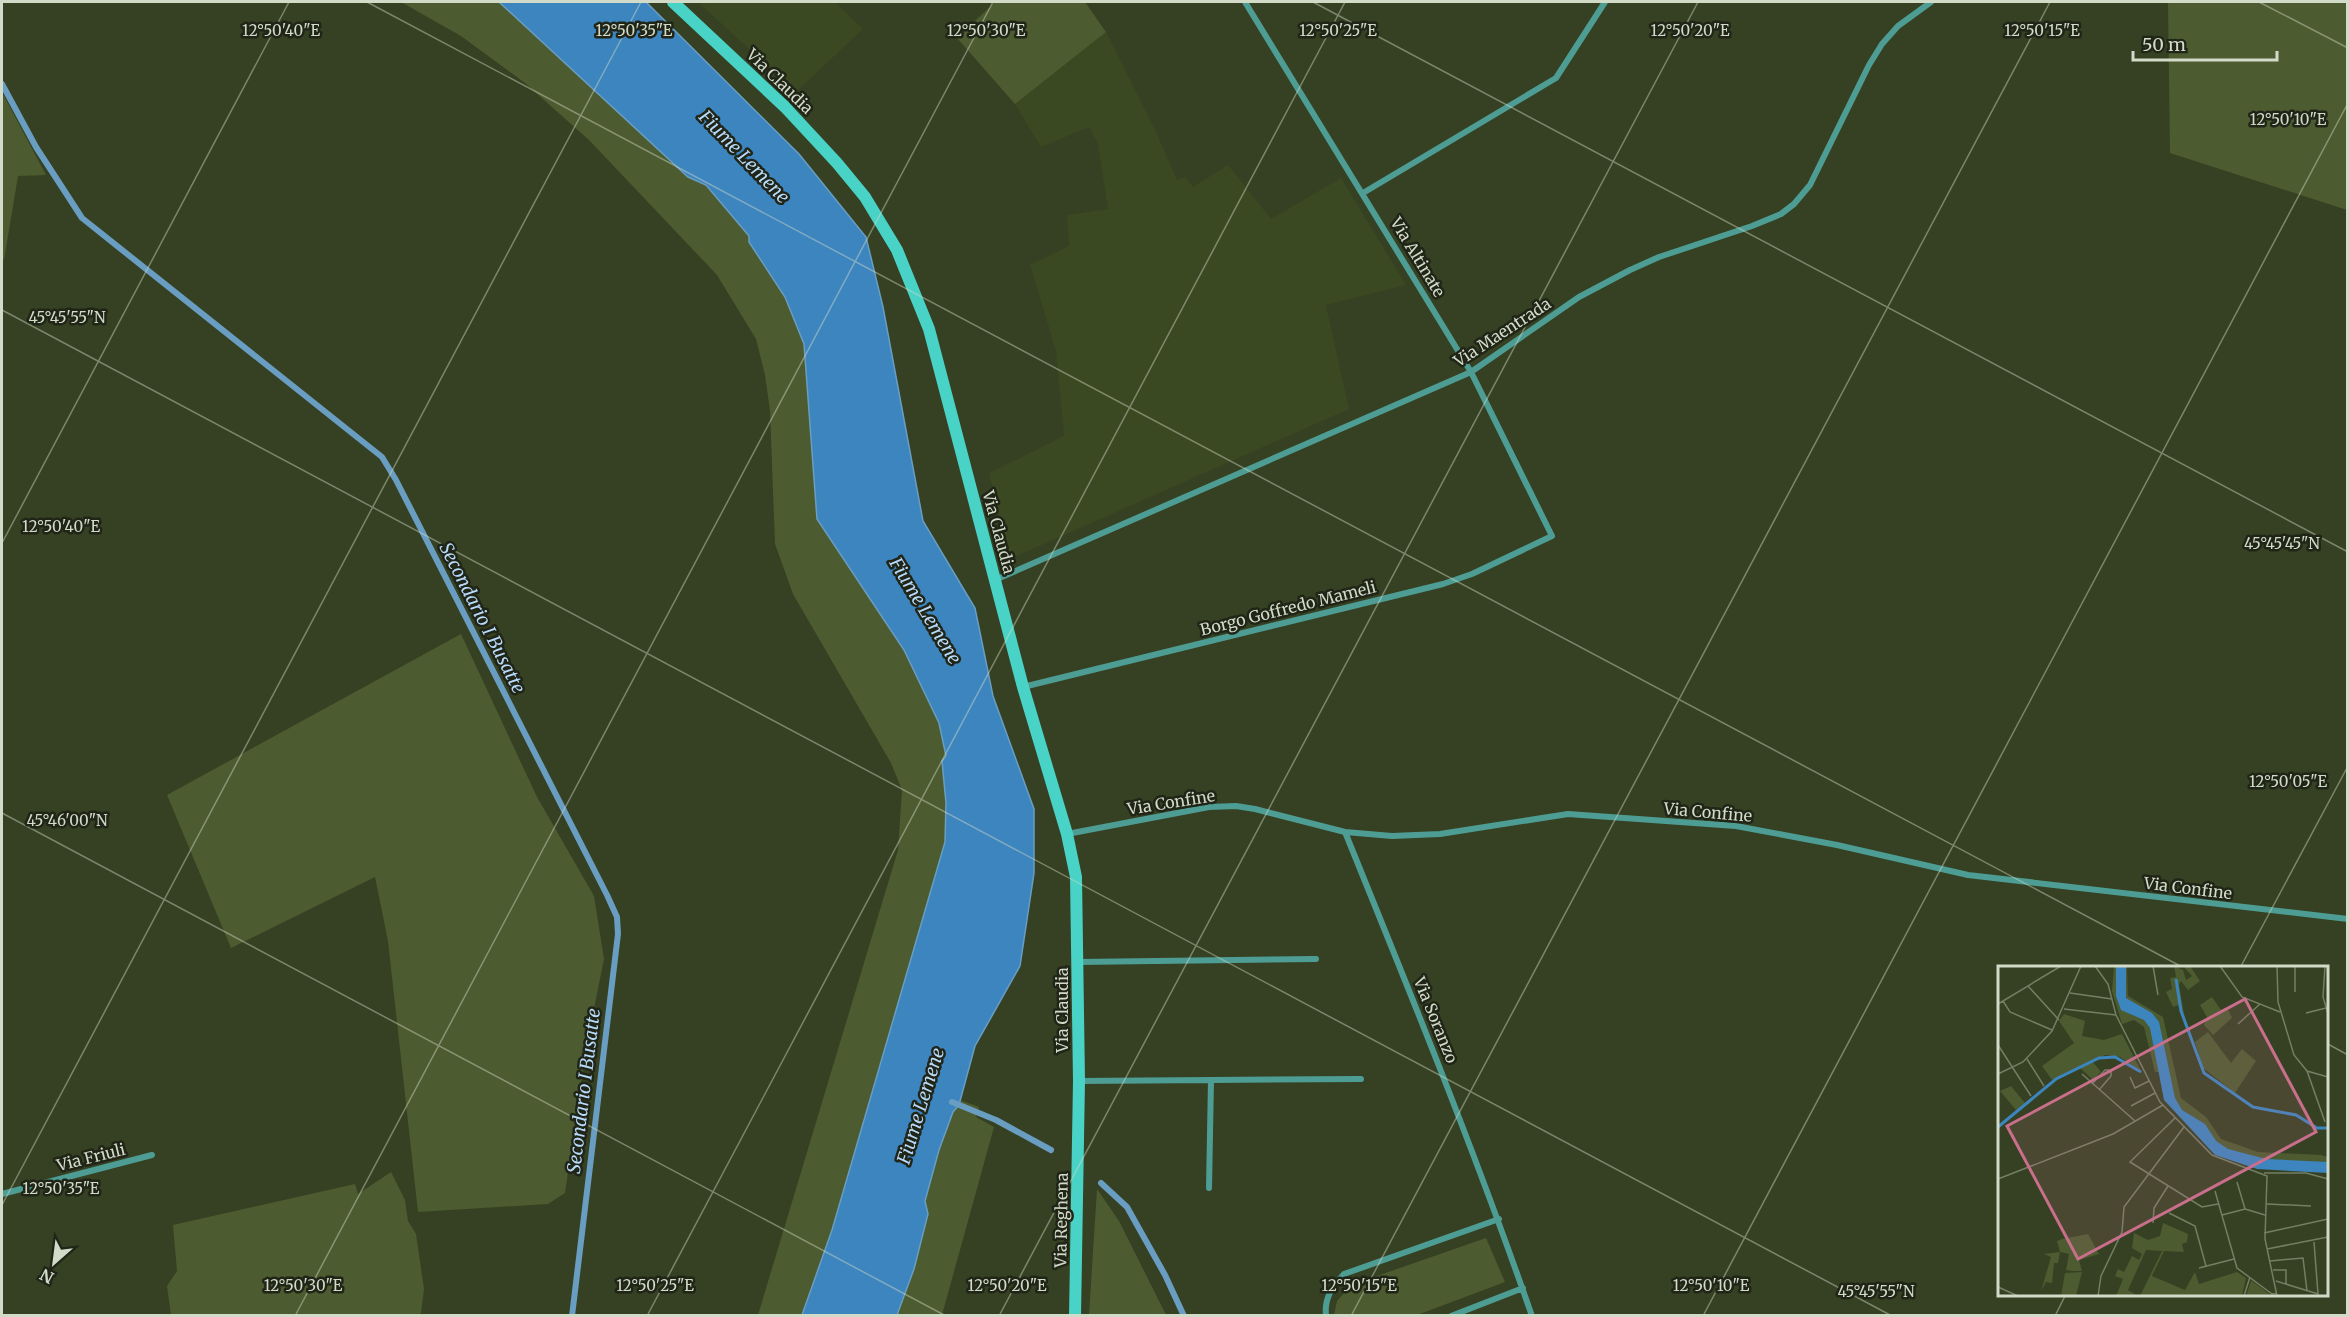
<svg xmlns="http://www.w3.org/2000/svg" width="2349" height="1317" font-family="Merriweather,serif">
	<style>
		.built { fill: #3b4923 }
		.green { fill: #4c5c30 }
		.water { fill: #3c85bf; stroke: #699ec2; stroke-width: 1.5 }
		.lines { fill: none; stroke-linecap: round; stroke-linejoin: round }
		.stream { stroke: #699ec2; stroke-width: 6 }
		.street { stroke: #4e9d94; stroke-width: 6 }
		.secondary { stroke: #49d3c6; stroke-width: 12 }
		.ticks { fill: none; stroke: #d2dac8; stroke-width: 1.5; stroke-opacity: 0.45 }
		.labels { text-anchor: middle; stroke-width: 5; stroke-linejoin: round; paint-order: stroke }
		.street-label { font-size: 16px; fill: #d2dac8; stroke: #202517 }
		.water-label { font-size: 18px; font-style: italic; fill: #b8dbfb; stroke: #202517 }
		.inset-river { fill: none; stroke: #3c85bf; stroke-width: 3 }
		.inset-road { fill: none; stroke: #747e64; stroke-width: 1.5 }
		.view { fill: #c96f8c; fill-opacity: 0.15; stroke: #c96f8c; stroke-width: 3 }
		.inset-edge { fill: none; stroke: #d2dac8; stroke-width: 3 }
		.ticks-label { font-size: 15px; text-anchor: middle; fill: #d2dac8; stroke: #202517; stroke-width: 5; stroke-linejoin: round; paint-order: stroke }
	</style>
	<rect width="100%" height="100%" fill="#354122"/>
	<path class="built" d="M698,2H835L863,29L796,92Z
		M1106,32L1154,127L1177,180L1186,177L1193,187L1228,165L1271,219L1341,178L1406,285L1326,305L1349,409L1010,559L989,473L1064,436L1056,351L1030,265L1069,246L1067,215L1108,209L1098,144L1089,127L1041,147L1015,104Z"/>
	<path class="green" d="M401,2H570L740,141L895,543L976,658L938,1092L979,1107L976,1117L994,1127L942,1315H758L898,850L902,790L891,763L793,594L775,544L770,411L765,375L756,339L717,275L589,140L525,83L461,36Z
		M995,2H1085L1106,32L1015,104L957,38Z
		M2168,2H2347V210L2170,153Z
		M2,92L46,175L18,176L4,260L2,259Z
		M461,634L537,797L594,896L604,959L586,1048L565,1193L548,1204L418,1212L388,941L375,877L231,948L167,795Z
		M391,1172L405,1200L408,1221L416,1234L424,1289L421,1313L419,1315H171L167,1286L177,1271L173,1225L355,1184L358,1194Z
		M1097,1189L1119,1221L1166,1315H1089Z
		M1486,1238L1505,1282L1417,1315H1334L1337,1301L1351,1285Z"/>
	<path class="water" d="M499,2H646L799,154L866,237L883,307L923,521L975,608L993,696L1034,809V873L1020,966L975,1046L959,1105L953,1112L939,1150L925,1201L928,1214L914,1269L897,1315H802L832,1230L945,842L946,803L942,761L946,756L939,723L904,650L817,519L804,344L785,297L749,242V236L706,185L688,177Z"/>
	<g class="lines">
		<path class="stream" d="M2,84L36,147L82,218L382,457L396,480L607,895L617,917L618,934L572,1316
			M952,1102L996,1120L1051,1150
			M1101,1183L1127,1207L1165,1275L1184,1316"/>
		<path class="street" d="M1363,193L1556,78L1605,2
			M995,580L1471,372L1579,297L1630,270L1659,257L1752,226L1781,214L1794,204L1810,185L1869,65L1882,44L1898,26L1931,2
			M1023,687L1443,584L1472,574L1552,536L1471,372L1245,2
			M1345,832C1410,992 1475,1152 1532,1316
			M1067,834L1209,807L1236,806L1255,809L1345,832L1392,836L1440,834L1568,814L1736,826L1837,845L1968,875L2348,919
			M1078,962L1316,959
			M1211,1080L1361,1079
			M1079,1081L1211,1080L1209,1188
			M2,1194L152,1155
			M1326,1316C1324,1298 1332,1287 1344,1274L1499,1219
			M1451,1316L1523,1288"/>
		<path class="secondary" d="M673,2L785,107L837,163L865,197L897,250L929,329L1023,687L1067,834L1076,877L1079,1081L1075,1316"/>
	</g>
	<path class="ticks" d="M367,2L2184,968M1313,2L2348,552M2259,2L2348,48M2,310L1892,1316M2,543L289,2M2,813L946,1316M2240,968L2348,766M2326,1043L2348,1055M2,1205L641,2M295,1316L993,2M647,1316L1345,2M999,1316L1698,2M1351,1316L2050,2M1703,1316L2348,103M2055,1316L2066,1294"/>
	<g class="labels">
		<g class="street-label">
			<text transform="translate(780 81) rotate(44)" y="6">Via Claudia</text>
			<text transform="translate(1418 257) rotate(59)" y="6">Via Altinate</text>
			<text transform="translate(1502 332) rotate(-33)" y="6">Via Maentrada</text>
			<text transform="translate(999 532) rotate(75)" y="6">Via Claudia</text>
			<text transform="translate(1288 608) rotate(-14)" y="6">Borgo Goffredo Mameli</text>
			<text transform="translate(1171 802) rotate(-9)" y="6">Via Confine</text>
			<text transform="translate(1708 812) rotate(5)" y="6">Via Confine</text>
			<text transform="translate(2188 888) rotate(7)" y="6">Via Confine</text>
			<text transform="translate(1062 1010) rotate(-90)" y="6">Via Claudia</text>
			<text transform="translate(1436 1020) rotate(68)" y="6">Via Soranzo</text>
			<text transform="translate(91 1157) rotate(-14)" y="6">Via Friuli</text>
			<text transform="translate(1061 1220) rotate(-89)" y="6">Via Reghena</text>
		</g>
		<g class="water-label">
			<text transform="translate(744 157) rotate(46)" y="6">Fiume Lemene</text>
			<text transform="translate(925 611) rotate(59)" y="6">Fiume Lemene</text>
			<text transform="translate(482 618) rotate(63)" y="6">Secondario I Busatte</text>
			<text transform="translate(584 1091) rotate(-83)" y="6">Secondario I Busatte</text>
			<text transform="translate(921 1106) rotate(-73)" y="6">Fiume Lemene</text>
		</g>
	</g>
	<g transform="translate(1998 966)">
		<rect width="330" height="330" fill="#354122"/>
		<path d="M116,0H129L130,30L165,51L183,132L208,151L223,173L260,186L323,189L330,191V202L235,192L184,152L164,106H157L146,61L136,54L124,58L114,25ZM176,0L185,4L188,14L194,10L185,0H192L202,15L190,24L183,15L181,19L189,65L180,39L175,41L168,26L174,23L172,12L178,11ZM214,31L223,44L229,41L234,52L215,69L206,59L209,51L202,39ZM66,48L87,55L84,70L106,74L124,68L143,105L122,91L107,89L54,114L44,100L76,77L61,55ZM210,66L233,97L244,83L258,95L237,127L205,102L197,76ZM95,96L103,106L95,114L82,102ZM13,120L27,137L18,144L2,125ZM165,257L190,268L189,276L184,278L186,286L166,285L154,310L187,324L197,306L201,318L239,306L248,312L244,330H142L164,285L148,284L130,324L140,330H118L125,313L117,310L120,303L126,306L134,290L141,294L144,288L134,282L136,267L150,274L162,270ZM90,268L101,288L81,294L84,305H74L68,304L71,288L62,286L60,297H56L54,317L48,316L43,325L53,291L46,288L62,286L59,275L64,273ZM84,306L78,330H63L67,307ZM253,315H254L274,330H248Z" fill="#4c5c30"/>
		<path d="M118,0H128V32L154,47L161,56L177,132L184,144L207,158L218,175L230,183L268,193L330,196V207L259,203L217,189L166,134L152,62L146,54L123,44L118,30Z" fill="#3c85bf"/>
		<path class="inset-river" d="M178,13L183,45L206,107L255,141L298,149L319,162H330M0,161L58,113L101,92L117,91L143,106"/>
		<path class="inset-road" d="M97,0L110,18L118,49L162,136L214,189L269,210L267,273L279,330M155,0L160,29M222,0L244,31L282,46M279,0L280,36L296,89L309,105L330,111M327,0L325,31L330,48M30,20L61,54M297,26V0M72,27L114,33M5,35L12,46L54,64M0,38L63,0M66,43L118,49M308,47L328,42M240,58L262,38M0,79L33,130M29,93L46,120M309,105L327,156M0,108L25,96L54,65L83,0M84,108L137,155M132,111L137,122L151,115M94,118L107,104H113V110L101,124M133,140L157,127M177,152L132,196L204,241L220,238M266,207H308L330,213M0,213L115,168L165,139M239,216L247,243M217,225L239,302L274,328L279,327M269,238L313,240M171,247L197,260L208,300M224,249L247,243L267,249M155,257L156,242L170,220M266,267L330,253M269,283L330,271M272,295L305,292L309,325M201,302L236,293M275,304H288V318M278,315L320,328L316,276M0,321L20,330M100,330L103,310L124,266L126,241L186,161M246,330L252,311"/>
		<path class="view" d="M247,33L318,166L80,293L9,160Z"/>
		<rect width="330" height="330" class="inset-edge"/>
	</g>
	<g class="ticks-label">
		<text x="281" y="36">12°50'40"E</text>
		<text x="634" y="36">12°50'35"E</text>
		<text x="986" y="36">12°50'30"E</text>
		<text x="1338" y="36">12°50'25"E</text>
		<text x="1690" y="36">12°50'20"E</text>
		<text x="2042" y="36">12°50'15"E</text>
		<text x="2288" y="125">12°50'10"E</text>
		<text x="67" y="323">45°45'55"N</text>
		<text x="61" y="532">12°50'40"E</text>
		<text x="2282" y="549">45°45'45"N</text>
		<text x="2288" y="787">12°50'05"E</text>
		<text x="67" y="826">45°46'00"N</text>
		<text x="61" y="1194">12°50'35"E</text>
		<text x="303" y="1291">12°50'30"E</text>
		<text x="655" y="1291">12°50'25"E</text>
		<text x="1007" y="1291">12°50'20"E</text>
		<text x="1359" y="1291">12°50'15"E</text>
		<text x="1711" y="1291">12°50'10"E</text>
		<text x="1876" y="1297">45°45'55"N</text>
	</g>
	<rect width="2349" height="1317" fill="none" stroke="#d2dac8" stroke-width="6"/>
	<g transform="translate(54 1263) rotate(208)" stroke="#202517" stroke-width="4.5" paint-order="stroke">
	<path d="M0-4.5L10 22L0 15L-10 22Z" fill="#d2dac8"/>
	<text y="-9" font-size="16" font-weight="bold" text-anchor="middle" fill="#d2dac8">N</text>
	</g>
	<path d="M2133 51v9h144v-9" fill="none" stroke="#d2dac8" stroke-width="3"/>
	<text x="2142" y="51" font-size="18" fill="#d2dac8" stroke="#202517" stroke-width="4.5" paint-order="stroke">50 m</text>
</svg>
